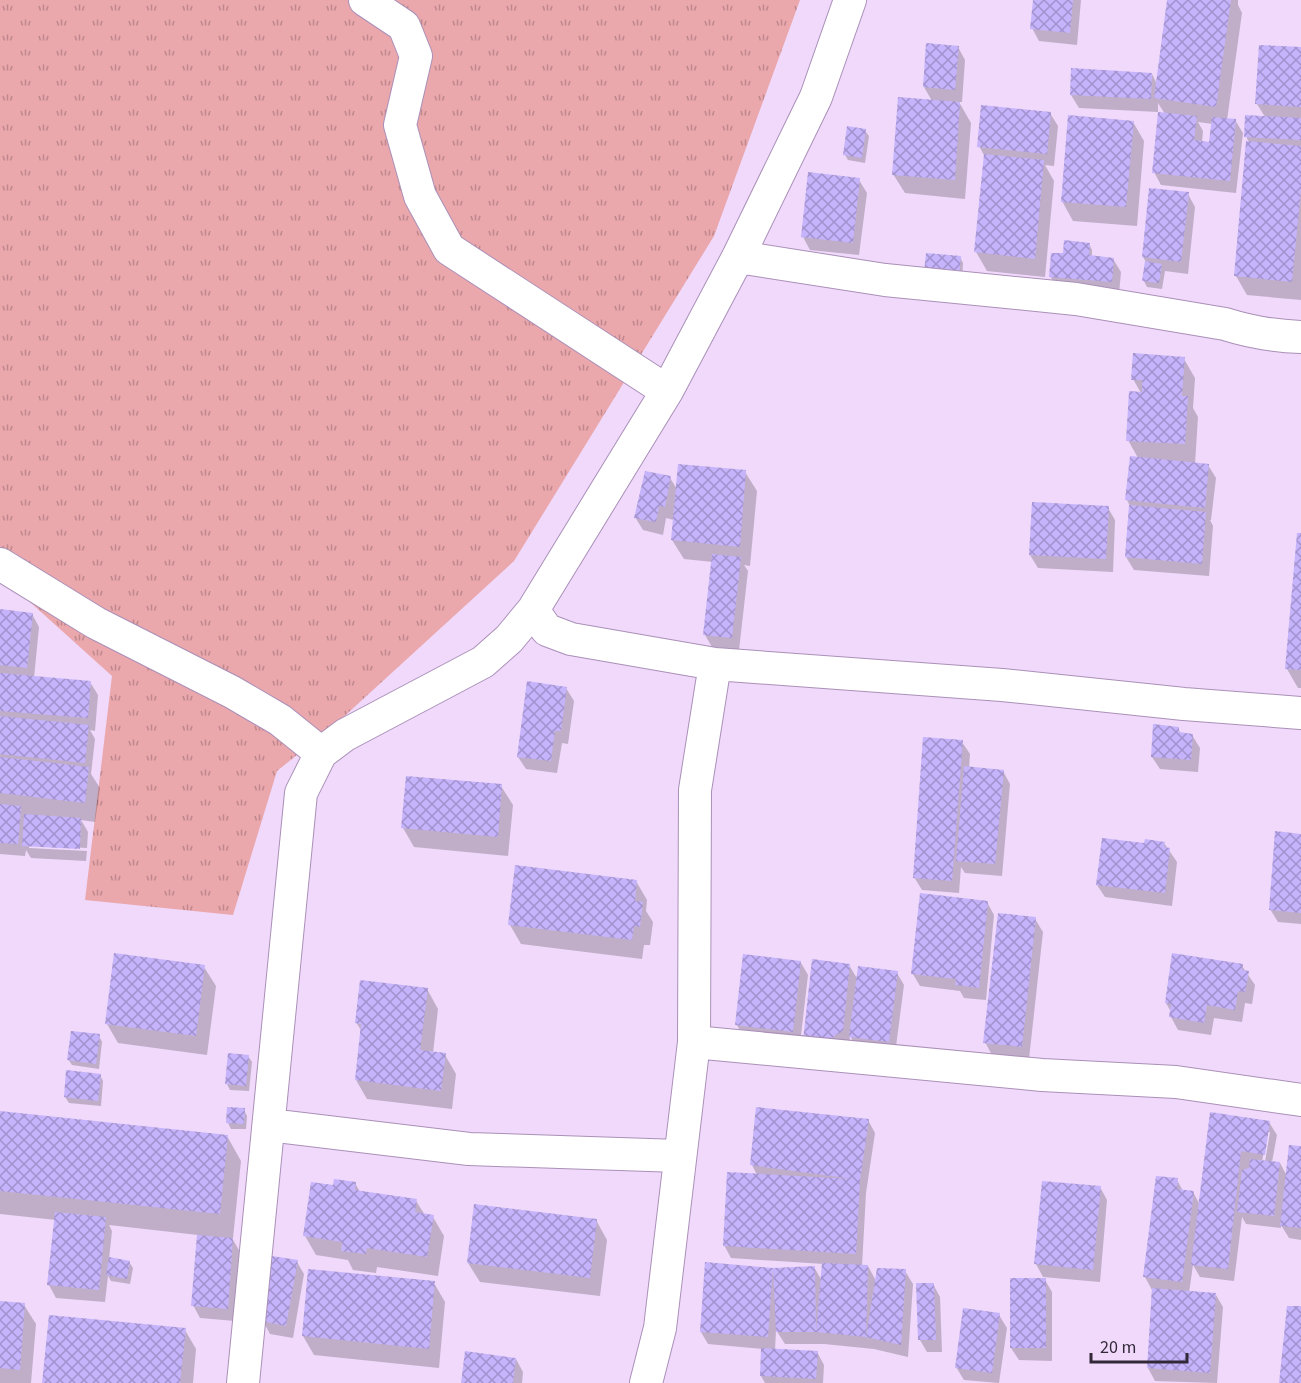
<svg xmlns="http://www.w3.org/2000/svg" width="1301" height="1383" font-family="'Source Sans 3',sans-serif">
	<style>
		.grass { fill: url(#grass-tufts) }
		.shadow { fill: #0003; fill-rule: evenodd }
		.building { fill: url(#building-cross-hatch) }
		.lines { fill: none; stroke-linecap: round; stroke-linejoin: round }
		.street-casing { stroke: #aa90b8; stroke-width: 34 }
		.street { stroke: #fff; stroke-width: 32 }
	</style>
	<defs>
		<pattern id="grass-tufts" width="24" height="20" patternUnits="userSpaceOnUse" patternTransform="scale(1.5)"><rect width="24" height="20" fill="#eaa7ac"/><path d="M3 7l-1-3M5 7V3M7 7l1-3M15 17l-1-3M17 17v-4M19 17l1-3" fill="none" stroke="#be888d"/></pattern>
		<pattern id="building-cross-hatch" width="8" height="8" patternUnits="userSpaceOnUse" patternTransform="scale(1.5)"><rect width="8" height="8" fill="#c5b4fc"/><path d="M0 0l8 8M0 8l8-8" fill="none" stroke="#a192cd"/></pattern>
	</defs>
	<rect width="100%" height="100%" fill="#f0d9fb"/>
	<path class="grass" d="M0,0H800L714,236L514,561L338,722L277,771L233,915L85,900L112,676L0,575Z"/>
	<path class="shadow" d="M1034,0H1081L1077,45L1039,41L1032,28Z
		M1169,0H1238V5L1242,13L1227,120H1235L1243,133L1236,193L1161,185L1154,172L1165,114L1158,103V112L1079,108L1071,95L1152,74L1157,84ZM1198,122L1213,124L1211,143L1202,142L1203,131Z
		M958,47L965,60L962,102H959L971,123L965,199L905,193L893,174L932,101L924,87Z
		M1301,49V300L1247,295L1236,276L1249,143L1246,136L1265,117L1257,104Z
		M1050,113L1058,126L1054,166L1045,165L1054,181L1045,277L987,271L976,252L985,157L979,146Z
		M1133,122L1144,141L1137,226L1073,221L1062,201Z
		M865,131L869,136L865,163L848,160L845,155Z
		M859,180L867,193L859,255L810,250L803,237Z
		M1188,194L1195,207L1188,274L1165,271L1162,289L1147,287L1144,281L1146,262L1143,257Z
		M1089,244L1092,250V257L1113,259L1121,272L1119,294L1058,289L1050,276L1066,255Z
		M960,257L963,263L962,281L929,278Z
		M1184,359L1195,378L1193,408L1198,417L1195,464L1208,465L1216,478L1211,520H1210L1213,526L1209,576L1134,570L1126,557L1130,506L1127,500L1138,458L1128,440L1141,393L1133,379Z
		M745,472L757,491L750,566L744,565L748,571L739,650L712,647L705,635L713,562L684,559L672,540L674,520L666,518L663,535L643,530L635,517L670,478L677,489Z
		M1033,503L1108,508L1115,520L1113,572L1038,568L1030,555Z
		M1301,534V688H1298L1287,669Z
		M0,611L32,614L39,627L34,678L90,682L98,695L95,731L90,730L95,739L91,774L100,788L95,822L81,820L88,832L87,848L29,845V848L87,851L86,861L31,858L26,850L25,856L0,854Z
		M566,688L574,701L568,744L562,743L557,773L526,769L518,757Z
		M1178,728L1181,734L1192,735L1200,748L1198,772L1160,769L1152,757Z
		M962,742L970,754L969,768L1003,771L1010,784L1002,876L965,873L961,867L959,893L922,890L914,877Z
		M501,786L513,805L508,856L414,847L403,828Z
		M1301,835V924L1278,922L1270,909Z
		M1164,843L1177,862L1172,906L1105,897L1097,885L1145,845Z
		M636,881L647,900L646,911L653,922L650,945H644L642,959L521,944L510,925Z
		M987,902L994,915L986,1000L964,998L960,991L920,986L913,974Z
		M1035,919L1043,932L1029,1059L992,1055L985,1042Z
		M801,963L808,975L800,1044L744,1038L737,1025Z
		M849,965L858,980L897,973L904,985L895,1054L858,1049L850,1036L849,1044L812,1053Z
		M1242,966L1255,985L1252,1004L1245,1003L1242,1022L1214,1018L1211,1035L1178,1030L1171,1017V1012L1166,1003Z
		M204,967L216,986L207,1055L118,1043L107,1024Z
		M427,989L438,1009L433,1053L445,1055L456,1074L452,1109L367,1099L356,1080L362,1032L356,1022Z
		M99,1036L102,1042L99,1069L72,1065L68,1059Z
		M248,1056L252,1062L249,1091L230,1090L227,1084Z
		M100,1075L103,1081L101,1106L69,1103L65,1097Z
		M244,1110L247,1116L246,1129H231L228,1123Z
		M0,1113L227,1136L241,1161L233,1238H232L240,1252L235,1321L200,1318L193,1305L198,1235L109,1225L112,1231L109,1259L129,1262L133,1268L130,1284L111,1281L108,1276L105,1302L56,1298L49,1285L56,1220L0,1214Z
		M1212,1113L1269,1122L1277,1135L1272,1162L1280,1163L1287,1176L1301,1148V1240L1289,1238L1281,1225V1228L1246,1224L1242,1217L1234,1281L1200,1277L1193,1265L1189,1293L1216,1295L1223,1307L1217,1383L1155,1381L1148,1368L1152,1290L1145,1277L1177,1180L1183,1191L1193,1192L1200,1205ZM1267,1132H1270L1265,1162H1262Z
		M868,1120L875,1133L866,1193L862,1266H868L876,1281L905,1271L913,1284L908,1357L874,1349L824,1344H785L776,1330L775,1350L817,1352L824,1365L823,1383H765L761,1376L763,1349L708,1344L701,1332L706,1264L773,1269L814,1267L822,1281L824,1264L731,1258L724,1245L757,1175L752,1165Z
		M355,1183L360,1192L416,1201L425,1215L433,1217L444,1236L438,1276L377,1267L376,1273L353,1270L348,1260L316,1255L305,1236L334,1187Z
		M1100,1187L1107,1200L1100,1282L1043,1277L1036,1264Z
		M596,1220L607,1240L600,1296L480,1282L468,1263Z
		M297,1262L304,1274L293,1338L270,1334L263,1321Z
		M1045,1280L1052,1292V1361L1019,1360L1011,1348Z
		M434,1283L445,1302L439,1368L314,1355L303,1336Z
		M933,1284L940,1297L942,1352H927L920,1340Z
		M0,1303L24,1305L36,1324L31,1383H0Z
		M999,1315L1007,1328L999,1383L964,1380L956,1367Z
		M185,1330L196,1349L193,1383H44Z
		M516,1359L523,1372L522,1383H462Z"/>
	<path class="building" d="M1033,0H1073L1070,33L1030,29Z
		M1167,0H1231L1216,107L1154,98Z
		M926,43L959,46L955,90L923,87Z
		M1259,45L1301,47V107L1255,104Z
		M1071,68L1152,73L1151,99L1070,95Z
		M898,97L960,102L955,180L892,175Z
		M981,105L1051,112L1047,154L977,147Z
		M1158,112L1197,116L1194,140L1209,142L1212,117L1236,119L1230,181L1152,173Z
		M1068,115L1134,121L1126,207L1061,202Z
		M1245,115L1301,118V140L1244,137Z
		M847,126L866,129L862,158L843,155Z
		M1246,141L1301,146V189L1292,282L1234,276Z
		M984,154L1044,160L1035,259L974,252Z
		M808,172L860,178L853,243L801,237Z
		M1149,188L1189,192L1181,262L1142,257Z
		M1064,240L1090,243L1089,255L1114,258L1112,282L1049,277L1051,253H1063Z
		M926,253L961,256L959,276L924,272Z
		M1145,261L1162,264L1159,283L1142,281Z
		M1133,353L1185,357L1182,396H1188L1185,444L1126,441L1129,391L1142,392V380H1131Z
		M1130,456L1209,464L1205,508L1125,500Z
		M678,464L746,470L740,547L671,540Z
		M645,471L671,476L665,507L659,506L656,522L634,518Z
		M1032,502L1109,506L1106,559L1029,555Z
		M1129,505L1206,512L1202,564L1125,557Z
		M1297,533H1301V670L1285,669Z
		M712,554L741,557L732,638L703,635Z
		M0,609L33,613L27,668L0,665Z
		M0,673L91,681L88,718L0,711Z
		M527,681L567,687L561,731H555L551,761L517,757Z
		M0,716L89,725L85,763L0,754Z
		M1153,724L1179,727V732L1193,734L1191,760L1151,757Z
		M923,737L963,740L952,881L913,878Z
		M0,757L89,767L85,803L0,793Z
		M964,766L1004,770L995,864L956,861Z
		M406,776L502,784L498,837L401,828Z
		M0,804L21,806L18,844L0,843Z
		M24,814L81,818L80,849L22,846Z
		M1275,831L1301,834V913L1269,910Z
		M1102,838L1144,843L1145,839L1165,842L1164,847L1170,848L1165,893L1096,885Z
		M515,865L637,880L635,901L643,902L640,927L634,926L632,940L508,925Z
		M920,893L988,901L979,988L955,985L956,979L911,974Z
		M998,913L1036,917L1022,1047L983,1043Z
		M114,953L205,965L196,1036L105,1024Z
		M1172,953L1243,964L1242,970L1249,971L1245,992L1238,991L1235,1010L1207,1005L1204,1023L1169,1017L1171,1004L1165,1003Z
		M743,954L801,961L793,1032L735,1025Z
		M812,959L850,964L843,1031L823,1043L803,1041Z
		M858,966L898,971L889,1042L849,1037Z
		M360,980L428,988L420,1050L446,1053L441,1091L355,1080L361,1024L355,1023Z
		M71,1031L100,1034L96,1064L67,1060Z
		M228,1053L249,1055L246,1086L225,1084Z
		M66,1070L101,1074L98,1101L64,1097Z
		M227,1107L245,1108L244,1124L226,1123Z
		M756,1107L869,1119L860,1180L856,1254L723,1246L727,1172L853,1179L750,1165Z
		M0,1111L228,1135L220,1214L0,1191Z
		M1210,1112L1270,1121L1265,1155L1241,1151L1228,1269L1191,1265Z
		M1289,1145L1301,1146V1228L1280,1226Z
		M1250,1159L1280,1162L1274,1216L1237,1212L1242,1170L1249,1168Z
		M1156,1176L1178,1178L1177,1189L1194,1191L1182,1282L1143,1277Z
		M334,1179L356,1182L355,1190L417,1199L415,1212L434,1215L427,1257L367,1248L366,1254L341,1251L342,1242L303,1236L311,1182L333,1185Z
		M1042,1181L1101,1186L1093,1270L1034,1264Z
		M474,1204L597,1219L590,1278L467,1263Z
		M55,1212L106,1217L99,1290L47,1285Z
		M197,1235L233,1238L228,1309L191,1306Z
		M272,1256L298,1260L286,1326L261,1321Z
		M109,1257L130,1261L127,1279L106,1275Z
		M705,1262L773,1268L768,1337L700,1332Z
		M822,1263L868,1265L866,1337L877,1268L906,1269L901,1345L866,1337L816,1332H776L773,1268L815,1266L816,1332Z
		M308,1269L435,1281L429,1349L302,1336Z
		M1010,1278H1046V1348H1010Z
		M916,1283H934L936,1340H918Z
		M1152,1288L1216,1293L1210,1373L1147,1368Z
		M0,1301L25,1303L20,1370L0,1368Z
		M1287,1306H1301V1383H1279Z
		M963,1308L1000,1313L992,1373L955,1368Z
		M49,1315L186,1328L180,1383H42Z
		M761,1348L818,1351L816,1379L760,1376Z
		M465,1351L516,1358L513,1383H461Z"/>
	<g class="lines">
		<defs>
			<path id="street" d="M365,0L404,26L416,56L400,125L420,196L449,249L667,391
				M738,257L885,280L1076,299L1225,324C1250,332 1274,336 1301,337
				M0,564L96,623L232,692L280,720L321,753
				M533,610L547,630L571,639L715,664L1002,685L1184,704L1301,713
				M694,1042L1042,1075L1176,1082L1301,1100
				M269,1125L469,1149L679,1156
				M243,1383L301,793L321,753L345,735L483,662L509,639L533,610L667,391L738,257L816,97L850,0
				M646,1383L660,1328L694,1042L695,790L715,664"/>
		</defs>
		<use href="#street" class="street-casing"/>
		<use href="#street" class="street"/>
	</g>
	<path d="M1091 1353v9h96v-9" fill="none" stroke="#332838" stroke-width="3"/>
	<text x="1100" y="1353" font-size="18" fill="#332838" stroke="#f0d9fb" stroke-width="4.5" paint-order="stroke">20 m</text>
</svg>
